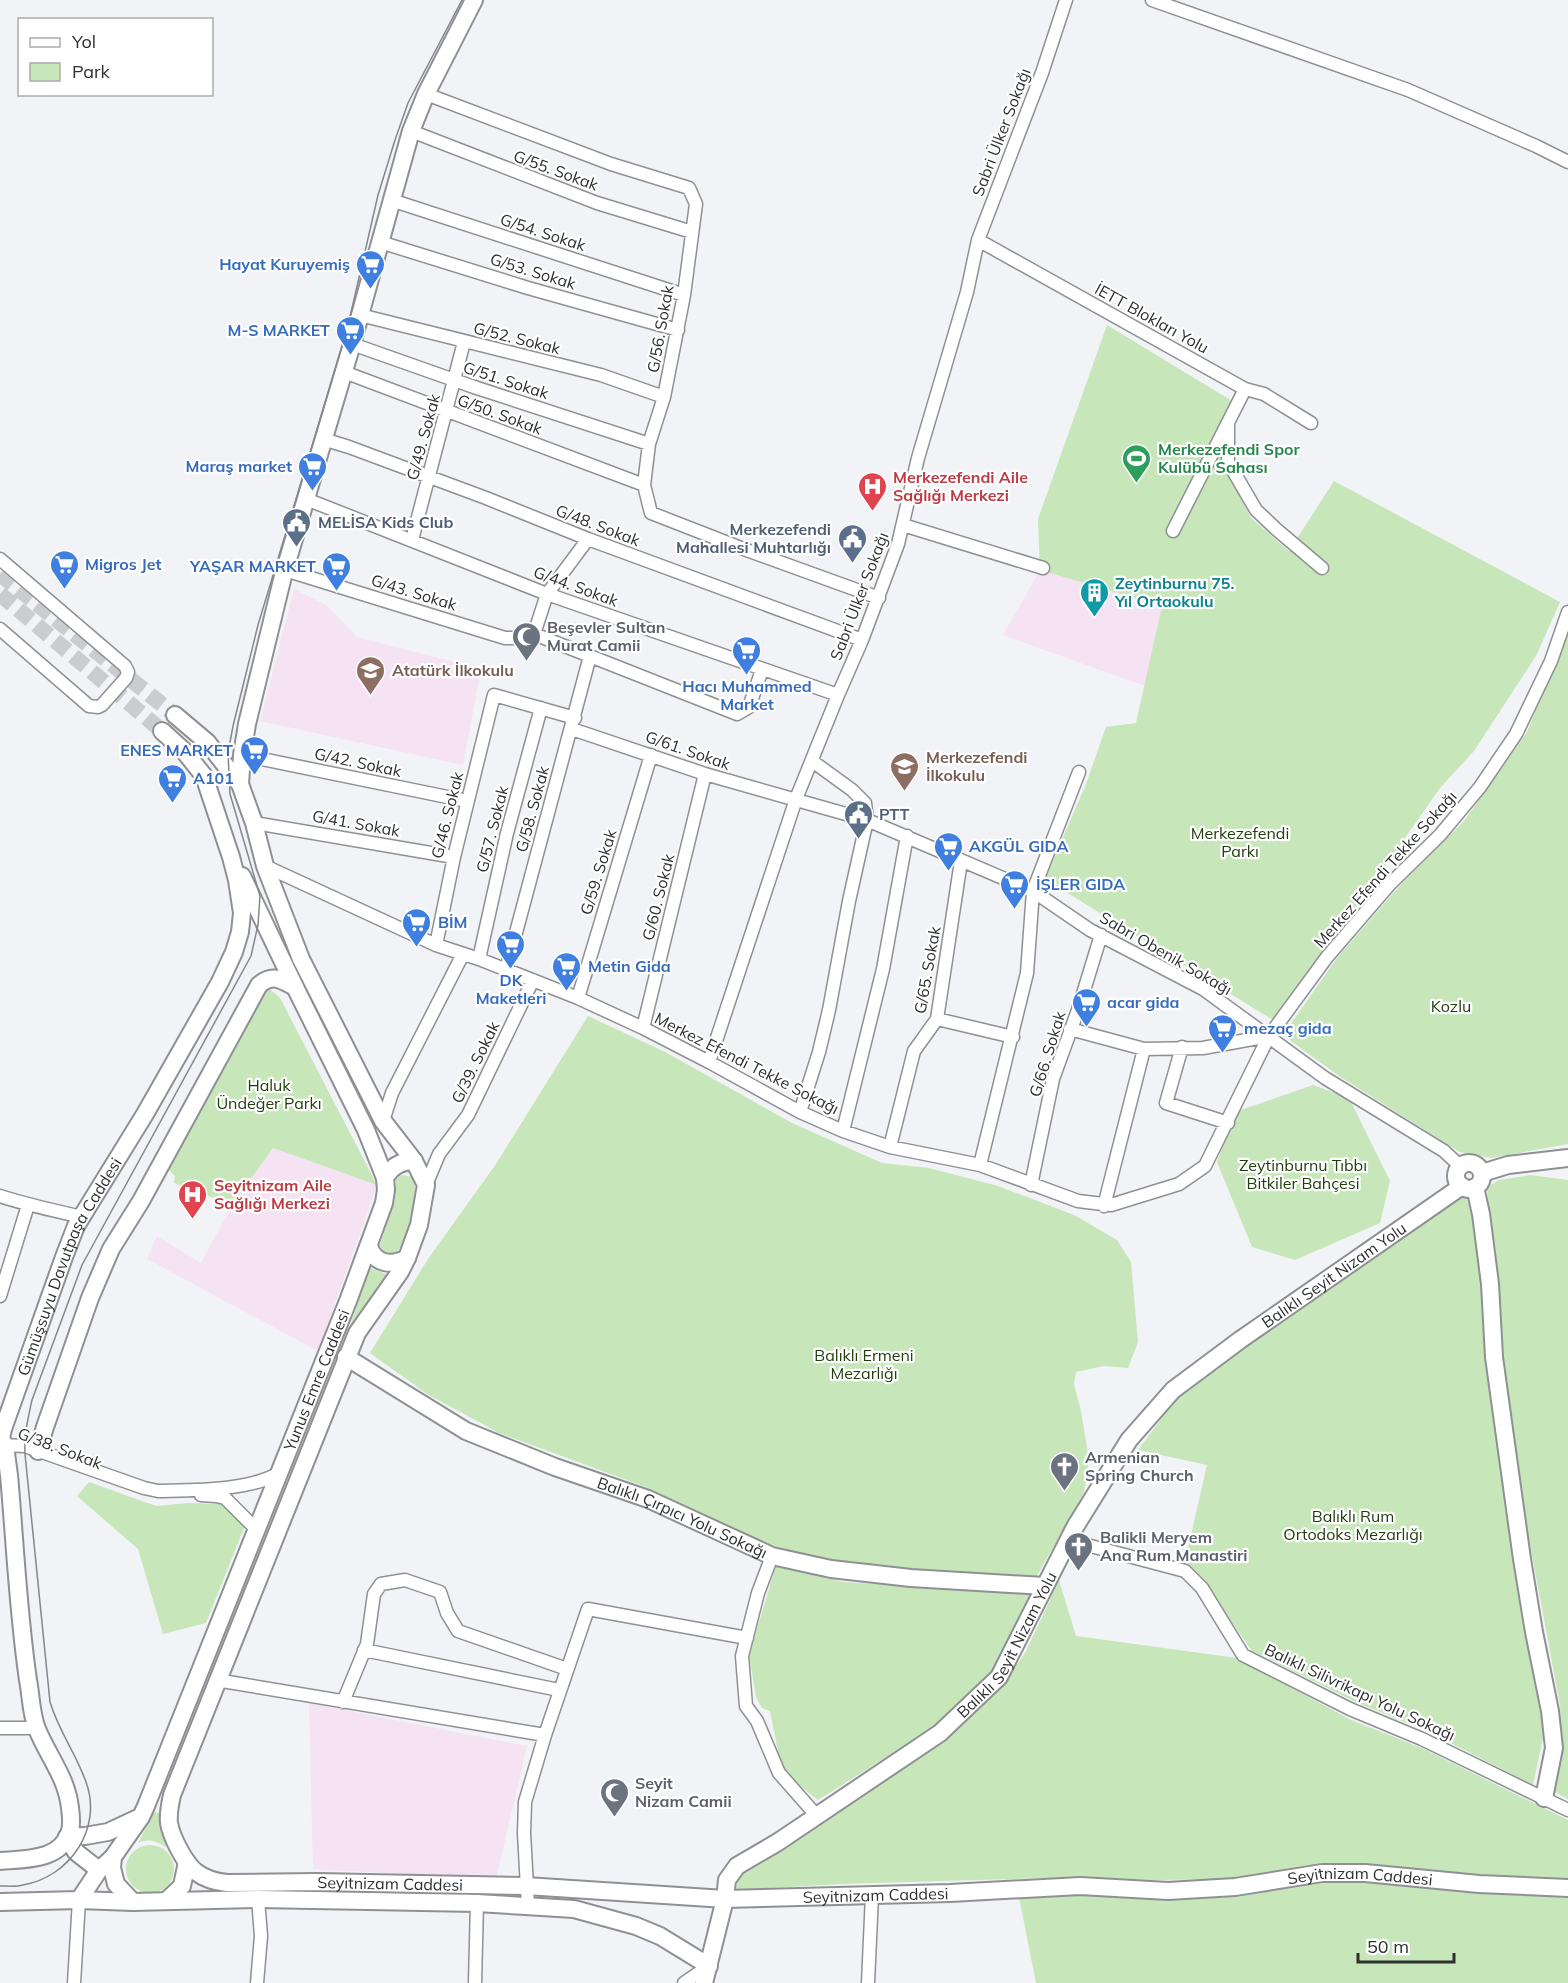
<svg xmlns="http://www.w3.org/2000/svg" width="1568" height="1983" font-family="Mulish,sans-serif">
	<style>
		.education { fill: #f5e2f3 }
		.green { fill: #c7e6b9 }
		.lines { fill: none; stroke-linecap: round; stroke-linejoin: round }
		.secondary-tunnel { stroke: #cacccf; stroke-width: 16; stroke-dasharray: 16 8; stroke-linecap: butt }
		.street-casing { stroke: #8e9094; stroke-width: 15 }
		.secondary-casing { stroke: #8e9094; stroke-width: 20 }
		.street { stroke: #fff; stroke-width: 12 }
		.secondary { stroke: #fff; stroke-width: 16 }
		.tram { stroke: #86878a; stroke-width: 1.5 }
		.labels { text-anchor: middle; stroke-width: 4.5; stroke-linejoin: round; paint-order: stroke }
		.street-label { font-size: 16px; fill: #2e2f31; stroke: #fff }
		.shop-label { font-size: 16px; font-weight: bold; fill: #366cbe; stroke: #fff; text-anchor: start }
		.leisure-label { font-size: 16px; font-weight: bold; fill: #27864d; stroke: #fff; text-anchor: start }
		.health-label { font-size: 16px; font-weight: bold; fill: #be3a42; stroke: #fff; text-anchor: start }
		.service-label { font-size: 16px; font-weight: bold; fill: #4e5e75; stroke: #fff; text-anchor: start }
		.culture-label { font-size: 16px; font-weight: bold; fill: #0d838f; stroke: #fff; text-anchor: start }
		.worship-label { font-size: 16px; font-weight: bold; fill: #5b616d; stroke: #fff; text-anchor: start }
		.education-label { font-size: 16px; font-weight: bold; fill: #785e54; stroke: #fff; text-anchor: start }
		.park-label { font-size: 16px; fill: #203f0d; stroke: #fff }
	</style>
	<rect width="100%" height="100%" fill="#f1f3f7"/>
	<path class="education" d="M1040,570L1162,606L1145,686L1003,635Z
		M294,589L326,605L357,637L481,669L463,765L260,721Z
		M273,1148L377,1185L318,1351L147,1259L157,1236L201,1263L232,1205Z
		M309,1703L527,1746L496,1879L313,1869Z"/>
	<path class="green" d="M1107,325L1232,401L1221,459L1251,518L1289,551L1334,481L1560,602L1536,656L1474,751L1440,788L1276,1022L1045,879L1086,784L1106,727L1136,723L1162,606L1040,570L1038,519Z
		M1568,630V1144L1491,1158L1460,1152L1339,1076L1283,1035L1337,958L1403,882L1464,821L1496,776L1527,732Z
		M270,989L280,998L377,1185L273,1148L232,1205L174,1183L175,1176L168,1169L261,992Z
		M588,1016L665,1052L792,1123L882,1163L929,1168L998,1186L1074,1215L1117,1240L1131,1262L1138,1342L1128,1368L1104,1366L1076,1372L1074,1384L1081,1411L1089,1460L1084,1493L1034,1581L904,1575L817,1560L764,1543L643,1486L499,1433L427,1394L370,1353L428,1259L496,1164Z
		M1313,1085L1349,1098L1390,1181L1380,1223L1295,1260L1252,1247L1217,1162L1235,1112Z
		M402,1175L412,1177C414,1183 416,1190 416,1196C415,1208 404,1247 395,1254H386L380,1245L395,1199L396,1179Z
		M1530,1175L1568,1180V1799L1555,1792L1562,1751L1560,1705L1521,1496L1501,1338L1489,1219L1487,1187L1499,1180Z
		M1465,1195L1477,1227L1486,1354L1519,1597L1544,1733L1533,1785L1427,1731L1358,1703L1252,1651L1208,1588L1184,1566L1207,1465L1138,1450L1179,1395L1220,1363Z
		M370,1268L386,1274V1276L349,1329Z
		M89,1482L156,1506L189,1503L222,1504L227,1507L240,1520L244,1528L206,1623L163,1634L138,1549L77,1496Z
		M776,1566L843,1582L922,1587L990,1588L1032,1590L993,1675L936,1726L818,1800L782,1772L770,1711L762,1708L756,1697L749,1655Z
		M1058,1577L1076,1636L1237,1658L1351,1720L1422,1748L1568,1820V1880L1494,1877L1383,1866L1308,1865L1228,1879L1157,1880L1046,1878L841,1884L736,1890L738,1880L747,1868L1003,1684L1025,1653L1050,1600Z
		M154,1812L159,1813L166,1847C156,1841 148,1838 138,1843Z
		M126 1869a24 24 0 1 1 48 0a24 24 0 1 1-48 0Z
		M1316,1880L1368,1881L1568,1895V1983H1036L1019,1897L1112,1894Z"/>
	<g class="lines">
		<path class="secondary-tunnel" d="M0,574L175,715
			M0,594L162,731"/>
		<defs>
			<path id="street" d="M1152,0L1408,90L1536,146L1568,162
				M426,94L611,164L689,188L696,204L684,295L664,397L649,444L644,485L651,513L741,548L879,598
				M411,131L597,203L692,232
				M391,200L684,295
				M978,240L1245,389L1264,394L1311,423
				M380,242L528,288L678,330
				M360,315L601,375L664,397
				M352,344L474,387L649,444
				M344,372L644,485
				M1228,424V462L1256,510L1276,529L1322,568
				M323,439L349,447L486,498L588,539L862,640
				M306,499L547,594L838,695
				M903,525L1043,568
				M1173,531L1245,389
				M412,540L464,342
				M0,559L125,666L128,672L126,678L102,705L98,707L89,706L0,629
				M285,570L505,638H517L534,634
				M534,634L737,714L749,707L762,670
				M534,634L547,594L588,539
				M572,729L705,774L867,820L1033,891L1090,930L1203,989L1325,1078L1444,1151L1461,1167
				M242,755L467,801
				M254,823L454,857
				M265,866L436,945L479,959L578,998L643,1028L709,1062L800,1112L843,1131L890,1147L980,1165L1078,1201L1111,1205L1179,1184L1205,1166L1269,1036L1327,957L1389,885L1440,835L1480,787L1516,734L1551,661L1568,612
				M436,945L454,857L494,695L575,718
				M479,959L507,833L541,708
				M506,970L590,656
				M578,998L651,755
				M937,1019L1013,1037
				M643,1028L705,774
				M1070,1029L1144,1049L1203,1048L1269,1036
				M1182,1047L1166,1103L1228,1123
				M709,1062L796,799L838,695L862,640L898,544L918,458L967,292L978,240L1042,73L1066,0
				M800,1112L819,1052L829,1010L849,901L867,820L865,803L852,790L812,761
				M383,1121L392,1093L463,954
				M843,1131L883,969L907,836
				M890,1147L914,1051L937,1019L961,861
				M980,1165L1027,973L1033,891L1079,772
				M426,1185L439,1154L468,1115L533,980
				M1031,1185L1053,1079L1078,1010L1101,935
				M0,1196C27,1205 54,1210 81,1217
				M1104,1206L1144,1049
				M0,1296L28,1205
				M0,1445L25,1446L144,1488L158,1491C194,1490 249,1491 279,1473
				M201,1495L216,1496L225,1498L257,1530
				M1068,1540L1185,1571L1202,1588L1243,1655L1350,1709L1422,1739L1568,1810
				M772,1556L758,1593L742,1656L746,1706L757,1721L779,1773L816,1815
				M364,1650L559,1690
				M216,1680L545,1735
				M343,1702L367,1644L374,1594L381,1584L405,1580L440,1592L447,1613L458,1631L567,1669
				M0,1728H36
				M528,1906L524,1833L525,1802L545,1735L588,1609L747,1638
				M74,1983L79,1900
				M257,1983L261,1936L258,1899
				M475,1983L477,1903
				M684,1983L709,1966
				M868,1983L872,1895"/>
			<g id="secondary">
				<path id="s1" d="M175,715L207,742L240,784L254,823L265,866L301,959L383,1121L414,1161L426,1185L419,1225L407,1258L400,1272L357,1333L172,1795C170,1804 168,1814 169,1823C171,1836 185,1864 196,1872C205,1879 217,1882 227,1883L317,1882L526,1886L725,1899L950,1893L1080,1886L1168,1891L1235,1887L1322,1873H1365L1479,1884L1568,1888"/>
				<path d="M240,784L242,755L247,724L283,576L352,344L411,131L426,94L474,0"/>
				<circle cx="1469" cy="1176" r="13"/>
				<path d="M1482,1173L1508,1165L1568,1158"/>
				<path d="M385,1178C391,1167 401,1161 414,1161"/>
				<path d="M1475,1187L1481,1214L1490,1284L1494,1357L1522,1559L1534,1632L1550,1711L1554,1748L1544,1798"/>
				<path d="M369,1246C375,1265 392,1266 407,1258"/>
				<path id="s2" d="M346,1357L466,1431L555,1467L648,1499L772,1556L831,1569L911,1578L1044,1586"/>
				<path d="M38,1451L45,1427L90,1298L111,1249L141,1201L259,985C273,973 281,980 295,987"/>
				<path d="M67,1837L85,1836L108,1832L138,1818"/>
				<path d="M67,1837L76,1852L99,1870"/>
				<path id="s3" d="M0,1861C25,1859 61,1861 70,1831C72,1824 71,1815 70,1808C67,1778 48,1756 37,1729C31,1714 31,1695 28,1680C18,1612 15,1543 9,1475L5,1446L1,1438L3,1429L64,1257L76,1226L145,1114L220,982L234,952L240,932L242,913L237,880L231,857L204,776L184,751L162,731"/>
				<path d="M79,1900L99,1870L113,1857"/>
				<path d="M166,1901L182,1886L187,1862"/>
				<path d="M0,1902L79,1900L133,1902L258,1899L477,1903L574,1909L636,1926L660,1936L709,1966"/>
				<path id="s4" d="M133,1902L116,1884L112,1868L113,1857L141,1817L146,1806L348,1301L384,1203L386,1190L385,1178L366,1130L295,987L242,876"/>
				<path id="s5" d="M704,1983L725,1899L727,1880L737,1866L778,1842L940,1733L999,1677L1075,1527L1129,1440L1173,1390L1240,1340L1462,1186"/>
			</g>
		</defs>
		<use href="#street" class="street-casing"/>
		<use href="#secondary" class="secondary-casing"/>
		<use href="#street" class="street"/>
		<use href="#secondary" class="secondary"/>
		<path class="tram" d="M0,1886C7,1886 16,1887 23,1885C70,1877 103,1828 86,1782C76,1753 59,1732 50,1702L25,1454C24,1435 28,1418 32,1400L82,1265L251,956L258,925L260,896L230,794L228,753L233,726L258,625L347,330L378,195L395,140L408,103L462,0"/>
	</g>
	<defs>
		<symbol id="supermarket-pin" viewBox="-11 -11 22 30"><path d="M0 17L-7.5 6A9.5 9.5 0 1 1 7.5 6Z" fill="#3f7fe0" stroke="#fff"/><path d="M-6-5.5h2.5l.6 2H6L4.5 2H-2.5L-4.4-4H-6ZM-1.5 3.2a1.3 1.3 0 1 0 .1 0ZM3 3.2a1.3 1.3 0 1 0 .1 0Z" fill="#fff"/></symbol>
		<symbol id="stadium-pin" viewBox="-11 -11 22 30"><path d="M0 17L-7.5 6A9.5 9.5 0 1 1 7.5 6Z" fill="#2e9e5b" stroke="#fff"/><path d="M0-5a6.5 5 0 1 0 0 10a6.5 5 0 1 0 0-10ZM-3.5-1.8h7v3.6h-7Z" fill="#fff"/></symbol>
		<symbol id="hospital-pin" viewBox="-11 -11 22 30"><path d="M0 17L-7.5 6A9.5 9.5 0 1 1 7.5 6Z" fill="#e0444e" stroke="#fff"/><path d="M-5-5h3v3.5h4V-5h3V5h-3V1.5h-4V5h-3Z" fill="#fff"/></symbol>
		<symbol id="civic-pin" viewBox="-11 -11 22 30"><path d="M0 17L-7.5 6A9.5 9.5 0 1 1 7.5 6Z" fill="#5c6f8a" stroke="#fff"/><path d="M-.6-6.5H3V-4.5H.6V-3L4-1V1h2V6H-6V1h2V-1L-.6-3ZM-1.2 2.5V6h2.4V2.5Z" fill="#fff"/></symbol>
		<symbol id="building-pin" viewBox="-11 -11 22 30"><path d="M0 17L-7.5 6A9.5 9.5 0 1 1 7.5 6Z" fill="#0f9aa8" stroke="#fff"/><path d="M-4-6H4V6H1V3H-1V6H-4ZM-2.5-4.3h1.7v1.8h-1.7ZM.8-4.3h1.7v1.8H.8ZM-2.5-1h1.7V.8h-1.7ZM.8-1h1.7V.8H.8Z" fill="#fff"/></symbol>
		<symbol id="mosque-pin" viewBox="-11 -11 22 30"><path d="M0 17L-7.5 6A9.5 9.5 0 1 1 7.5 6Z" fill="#6b7280" stroke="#fff"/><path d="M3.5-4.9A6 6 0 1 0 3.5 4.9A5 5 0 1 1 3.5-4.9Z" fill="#fff"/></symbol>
		<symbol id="school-pin" viewBox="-11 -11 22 30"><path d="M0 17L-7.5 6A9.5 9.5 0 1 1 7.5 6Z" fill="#8d6e63" stroke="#fff"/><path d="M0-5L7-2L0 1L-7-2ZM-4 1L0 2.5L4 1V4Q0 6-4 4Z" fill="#fff"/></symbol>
		<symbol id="church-pin" viewBox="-11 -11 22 30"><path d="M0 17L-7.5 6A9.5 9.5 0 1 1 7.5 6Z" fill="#6b7280" stroke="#fff"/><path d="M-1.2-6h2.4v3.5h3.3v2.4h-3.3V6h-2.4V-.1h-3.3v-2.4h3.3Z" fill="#fff"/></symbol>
	</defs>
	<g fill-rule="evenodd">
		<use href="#supermarket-pin" x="354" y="248" width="33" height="45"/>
		<use href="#supermarket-pin" x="334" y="314" width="33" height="45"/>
		<use href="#stadium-pin" x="1120" y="442" width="33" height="45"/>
		<use href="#supermarket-pin" x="296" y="450" width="33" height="45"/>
		<use href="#hospital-pin" x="856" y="470" width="33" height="45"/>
		<use href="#civic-pin" x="280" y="506" width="33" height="45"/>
		<use href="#civic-pin" x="836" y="522" width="33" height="45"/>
		<use href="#supermarket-pin" x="48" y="548" width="33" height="45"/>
		<use href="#supermarket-pin" x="320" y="550" width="33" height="45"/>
		<use href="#building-pin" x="1078" y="576" width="33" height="45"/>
		<use href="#mosque-pin" x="510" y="620" width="33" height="45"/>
		<use href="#supermarket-pin" x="730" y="634" width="33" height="45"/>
		<use href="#school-pin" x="354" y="654" width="33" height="45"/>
		<use href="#supermarket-pin" x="238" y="734" width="33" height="45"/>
		<use href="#school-pin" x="888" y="750" width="33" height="45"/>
		<use href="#supermarket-pin" x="156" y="762" width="33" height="45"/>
		<use href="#civic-pin" x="842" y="798" width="33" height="45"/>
		<use href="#supermarket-pin" x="932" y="830" width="33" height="45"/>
		<use href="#supermarket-pin" x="998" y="868" width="33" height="45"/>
		<use href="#supermarket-pin" x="400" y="906" width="33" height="45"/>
		<use href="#supermarket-pin" x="494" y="928" width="33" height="45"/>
		<use href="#supermarket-pin" x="550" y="950" width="33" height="45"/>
		<use href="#supermarket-pin" x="1070" y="986" width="33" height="45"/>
		<use href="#supermarket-pin" x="1206" y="1012" width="33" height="45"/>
		<use href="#hospital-pin" x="176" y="1178" width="33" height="45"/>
		<use href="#church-pin" x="1048" y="1450" width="33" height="45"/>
		<use href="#church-pin" x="1062" y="1530" width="33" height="45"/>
		<use href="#mosque-pin" x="598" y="1776" width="33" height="45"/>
	</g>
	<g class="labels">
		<g class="street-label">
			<text transform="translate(1001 132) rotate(-69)" y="6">Sabri Ülker Sokağı</text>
			<text transform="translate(556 170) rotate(20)" y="6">G/55. Sokak</text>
			<text transform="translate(543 232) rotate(18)" y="6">G/54. Sokak</text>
			<text transform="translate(533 271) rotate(17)" y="6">G/53. Sokak</text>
			<text transform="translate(1152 318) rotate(29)" y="6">İETT Blokları Yolu</text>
			<text transform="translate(660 329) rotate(-80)" y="6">G/56. Sokak</text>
			<text transform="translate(517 338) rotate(14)" y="6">G/52. Sokak</text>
			<text transform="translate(506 380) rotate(18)" y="6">G/51. Sokak</text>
			<text transform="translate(500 414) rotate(20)" y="6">G/50. Sokak</text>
			<text transform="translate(423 437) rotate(-75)" y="6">G/49. Sokak</text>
			<text transform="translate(598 525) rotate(21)" y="6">G/48. Sokak</text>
			<text transform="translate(576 586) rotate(20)" y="6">G/44. Sokak</text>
			<text transform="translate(414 592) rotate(17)" y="6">G/43. Sokak</text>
			<text transform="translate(859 596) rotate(-69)" y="6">Sabri Ülker Sokağı</text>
			<text transform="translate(688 750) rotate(19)" y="6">G/61. Sokak</text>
			<text transform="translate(358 762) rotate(12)" y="6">G/42. Sokak</text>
			<text transform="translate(532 809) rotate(-75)" y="6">G/58. Sokak</text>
			<text transform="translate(447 815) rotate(-76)" y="6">G/46. Sokak</text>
			<text transform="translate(356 823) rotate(10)" y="6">G/41. Sokak</text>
			<text transform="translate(492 829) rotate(-76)" y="6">G/57. Sokak</text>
			<text transform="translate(1385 869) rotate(-48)" y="6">Merkez Efendi Tekke Sokağı</text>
			<text transform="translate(598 872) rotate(-73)" y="6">G/59. Sokak</text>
			<text transform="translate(658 897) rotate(-76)" y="6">G/60. Sokak</text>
			<text transform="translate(1166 953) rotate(30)" y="6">Sabri Obenik Sokağı</text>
			<text transform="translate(927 970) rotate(-80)" y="6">G/65. Sokak</text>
			<text transform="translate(1047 1054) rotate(-73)" y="6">G/66. Sokak</text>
			<text transform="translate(475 1062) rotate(-64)" y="6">G/39. Sokak</text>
			<text transform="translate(747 1063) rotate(27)" y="6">Merkez Efendi Tekke Sokağı</text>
			<text dy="6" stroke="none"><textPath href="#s3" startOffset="670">Gümüşsuyu Davutpaşa Caddesi</textPath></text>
			<text dy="6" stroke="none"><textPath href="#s5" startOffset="982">Balıklı Seyit Nizam Yolu</textPath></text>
			<text dy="6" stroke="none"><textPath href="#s4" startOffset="572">Yunus Emre Caddesi</textPath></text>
			<text transform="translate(60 1448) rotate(21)" y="6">G/38. Sokak</text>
			<text dy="6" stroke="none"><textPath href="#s2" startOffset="374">Balıklı Çırpıcı Yolu Sokağı</textPath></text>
			<text dy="6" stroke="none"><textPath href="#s5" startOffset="478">Balıklı Seyit Nizam Yolu</textPath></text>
			<text transform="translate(1360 1692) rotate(25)" y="6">Balıklı Silivrikapı Yolu Sokağı</text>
			<text dy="6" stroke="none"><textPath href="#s1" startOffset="2457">Seyitnizam Caddesi</textPath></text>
			<text dy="6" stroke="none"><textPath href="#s1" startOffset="1485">Seyitnizam Caddesi</textPath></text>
			<text dy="6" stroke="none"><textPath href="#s1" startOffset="1971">Seyitnizam Caddesi</textPath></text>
		</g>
		<g class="shop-label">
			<text x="350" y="270" text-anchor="end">Hayat Kuruyemiş</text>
			<text x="330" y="336" text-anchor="end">M-S MARKET</text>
			<text x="292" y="472" text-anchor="end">Maraş market</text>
			<text x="85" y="570">Migros Jet</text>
			<text x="316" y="572" text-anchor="end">YAŞAR MARKET</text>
			<text x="747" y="692" text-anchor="middle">Hacı Muhammed<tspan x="747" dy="18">Market</tspan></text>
			<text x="233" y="756" text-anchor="end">ENES MARKET</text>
			<text x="193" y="784">A101</text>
			<text x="969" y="852">AKGÜL GIDA</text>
			<text x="1036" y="890">İŞLER GIDA</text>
			<text x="438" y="928">BİM</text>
			<text x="588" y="972">Metin Gida</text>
			<text x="511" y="986" text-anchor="middle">DK<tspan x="511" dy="18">Maketleri</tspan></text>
			<text x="1107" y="1008">acar gida</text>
			<text x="1244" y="1034">mezaç gida</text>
		</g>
		<g class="leisure-label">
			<text x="1158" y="455">Merkezefendi Spor<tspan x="1158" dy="18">Kulübü Sahası</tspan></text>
		</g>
		<g class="health-label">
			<text x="893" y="483">Merkezefendi Aile<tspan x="893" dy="18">Sağlığı Merkezi</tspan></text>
			<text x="214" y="1191">Seyitnizam Aile<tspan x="214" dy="18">Sağlığı Merkezi</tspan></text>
		</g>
		<g class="service-label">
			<text x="318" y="528">MELİSA Kids Club</text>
			<text x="831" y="535" text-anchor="end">Merkezefendi<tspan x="831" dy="18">Mahallesi Muhtarlığı</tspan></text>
			<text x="879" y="820">PTT</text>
		</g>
		<g class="culture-label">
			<text x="1115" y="589">Zeytinburnu 75.<tspan x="1115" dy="18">Yıl Ortaokulu</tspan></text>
		</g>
		<g class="worship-label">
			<text x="547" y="633">Beşevler Sultan<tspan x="547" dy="18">Murat Camii</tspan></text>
			<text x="1085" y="1463">Armenian<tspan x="1085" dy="18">Spring Church</tspan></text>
			<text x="1100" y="1543">Balikli Meryem<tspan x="1100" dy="18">Ana Rum Manastiri</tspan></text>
			<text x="635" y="1789">Seyit<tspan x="635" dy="18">Nizam Camii</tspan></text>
		</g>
		<g class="education-label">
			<text x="392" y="676">Atatürk İlkokulu</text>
			<text x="926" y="763">Merkezefendi<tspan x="926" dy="18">İlkokulu</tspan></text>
		</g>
		<g class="park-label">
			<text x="1240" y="839">Merkezefendi<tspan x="1240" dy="18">Parkı</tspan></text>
			<text x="1451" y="1012">Kozlu</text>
			<text x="269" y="1091">Haluk<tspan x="269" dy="18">Ündeğer Parkı</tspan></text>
			<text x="1303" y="1171">Zeytinburnu Tıbbı<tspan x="1303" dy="18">Bitkiler Bahçesi</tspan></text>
			<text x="864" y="1361">Balıklı Ermeni<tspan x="864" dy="18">Mezarlığı</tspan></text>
			<text x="1353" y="1522">Balıklı Rum<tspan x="1353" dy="18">Ortodoks Mezarlığı</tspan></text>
		</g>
	</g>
	<rect x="18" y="18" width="195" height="78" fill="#ffffff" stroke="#abacad" stroke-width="1.5"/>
	<rect x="30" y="38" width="30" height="9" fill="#ffffff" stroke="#abacad" stroke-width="1.5"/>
	<text x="72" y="48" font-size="18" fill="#2e2f31">Yol</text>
	<rect x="30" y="63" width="30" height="18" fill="#c7e6b9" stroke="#abacad" stroke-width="1.5"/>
	<text x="72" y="78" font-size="18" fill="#2e2f31">Park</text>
	<path d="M1358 1953v9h96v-9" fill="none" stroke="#2e2f31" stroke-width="3"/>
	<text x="1367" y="1953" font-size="18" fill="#2e2f31" stroke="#ffffff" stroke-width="4.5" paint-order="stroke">50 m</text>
</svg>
